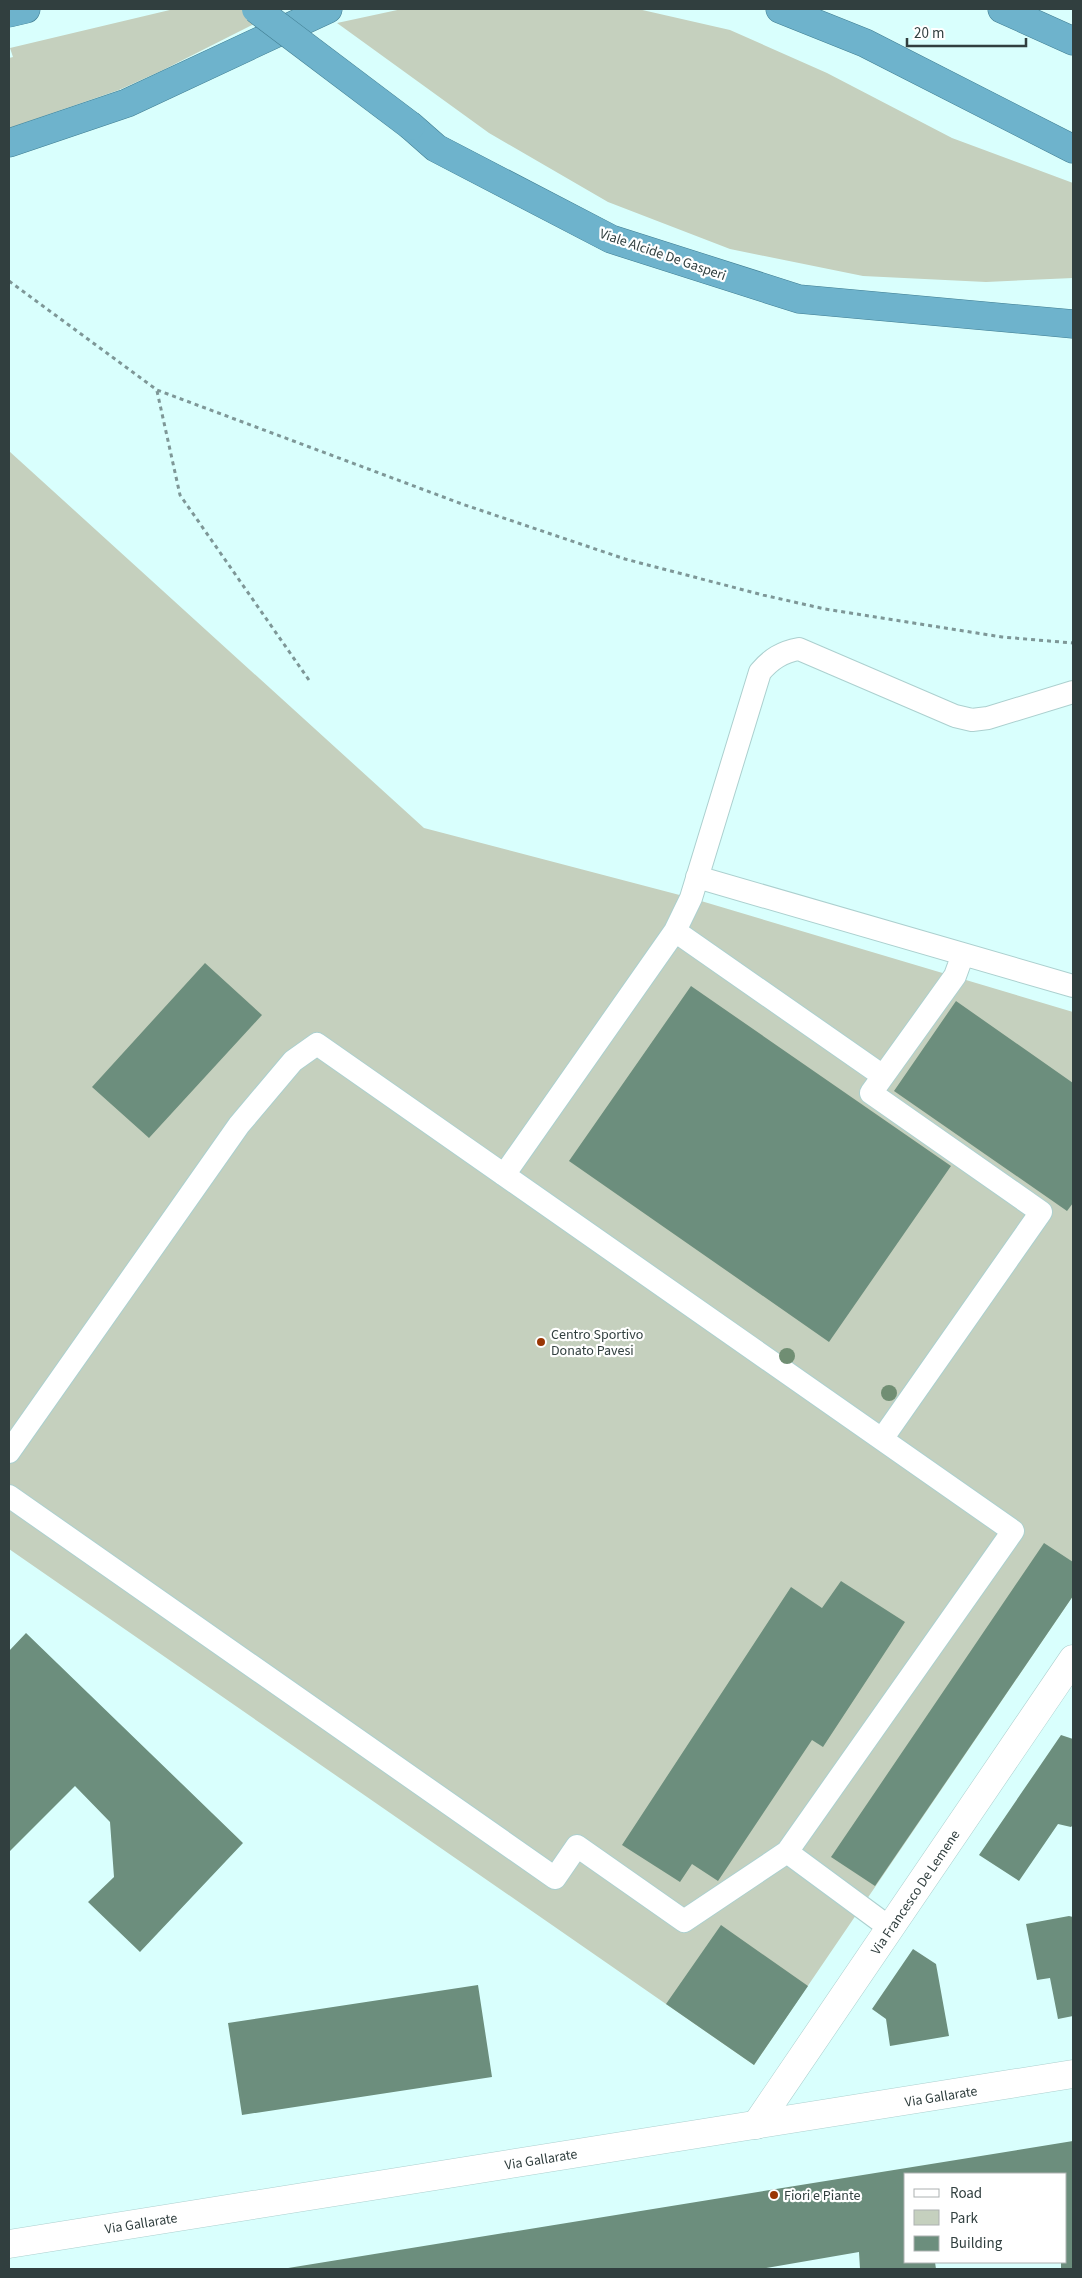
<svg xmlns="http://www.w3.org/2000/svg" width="1082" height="2278" font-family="'Source Sans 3',sans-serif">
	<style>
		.green { fill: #c5d0be }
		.building { fill: #6c8e7d }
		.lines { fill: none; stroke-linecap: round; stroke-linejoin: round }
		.service-casing { stroke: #acd0cf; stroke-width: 24 }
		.minor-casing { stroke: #acd0cf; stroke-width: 29 }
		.tertiary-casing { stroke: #acd0cf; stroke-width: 29 }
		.trunk-casing { stroke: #417e92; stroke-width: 29 }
		.path { stroke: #7e9797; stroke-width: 3; stroke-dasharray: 4 4; stroke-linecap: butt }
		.service { stroke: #fff; stroke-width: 22 }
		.minor { stroke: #fff; stroke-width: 28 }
		.tertiary { stroke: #fff; stroke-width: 28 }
		.trunk { stroke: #6eb3cc; stroke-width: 28 }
		.trunk-bridge-casing { stroke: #417e92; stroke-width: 29; stroke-linecap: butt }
		.trunk-bridge { stroke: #6eb3cc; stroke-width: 28 }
		.tree { fill: #708e73 }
		.poi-dot { fill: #9a3604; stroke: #fff; stroke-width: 2 }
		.labels { text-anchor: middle; stroke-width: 4.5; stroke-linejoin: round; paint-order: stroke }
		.street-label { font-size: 14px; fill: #313f3f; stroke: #fff }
		.poi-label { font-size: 14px; fill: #313f3f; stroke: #fff; text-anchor: start }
	</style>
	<rect width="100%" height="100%" fill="#d9fffd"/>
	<path class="green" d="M174,9H284L163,70L119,90L9,128V58L13,57L10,48Z
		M402,9H638L730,30L827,73L952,138L1073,183V278L986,282L863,276L730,249L608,202L489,133L337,23Z
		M9,451L424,828L691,898L1073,1012V1596L754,2065L9,1549Z"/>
	<path class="building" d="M205,963L262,1015L149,1138L92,1087Z
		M691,986L951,1166L829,1342L569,1161Z
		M956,1001L1073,1083V1203L1067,1211L894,1091Z
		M1044,1543L1073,1562V1596L875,1886L831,1857Z
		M841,1581L905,1622L823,1747L812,1740L718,1881L692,1864L680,1882L622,1845L791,1587L822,1608Z
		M26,1633L243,1843L140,1952L88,1902L114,1877L110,1822L75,1786L9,1852V1651Z
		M1061,1735L1073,1739V1825L1071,1827L1058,1824L1019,1881L979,1855Z
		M1069,1916L1073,1917V2016L1058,2019L1050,1978L1037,1980L1026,1924Z
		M721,1925L808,1986L754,2065L666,2004Z
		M913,1949L936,1964L949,2036L890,2046L886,2019L872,2009Z
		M478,1985L492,2077L242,2115L228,2023Z
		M1073,2141V2269H1061V2262H1066V2174H906V2262H935L936,2269H860L859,2252L760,2269H282Z"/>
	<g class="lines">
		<defs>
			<path id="service" d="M697,877L1073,986
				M675,931L691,898L760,672C771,659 782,652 799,649L955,716L972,720L988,718L1073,692
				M504,1175L675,931L883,1076
				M882,1439L1041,1212L871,1093L955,976L963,954
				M9,1452L239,1125L293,1061L317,1044L1013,1531L787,1852L684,1921L577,1846L555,1878L9,1496
				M787,1852L890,1928"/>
			<path id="minor" d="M756,2125L1073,1659"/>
			<path id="tertiary" d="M9,2244L1073,2074"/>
			<path id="trunk" d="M780,9L865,43L1073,149
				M1002,9L1073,41
				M9,13L26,9
				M411,126L436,148L611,239L799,299L1073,324
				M9,143L127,103L328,9"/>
		</defs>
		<use href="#service" class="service-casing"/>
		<use href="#minor" class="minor-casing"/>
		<use href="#tertiary" class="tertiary-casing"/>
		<use href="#trunk" class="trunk-casing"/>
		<path class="path" d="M9,281L157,390L462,504L625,559L763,595L825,609L1002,637L1073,643
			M157,391L180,495L311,683"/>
		<use href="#service" class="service"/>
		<use href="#minor" class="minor"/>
		<use href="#tertiary" class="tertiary"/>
		<use href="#trunk" class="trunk"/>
		<defs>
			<path id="trunk-bridge" d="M256,9L411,126"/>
		</defs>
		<use href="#trunk-bridge" class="trunk-bridge-casing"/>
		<use href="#trunk-bridge" class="trunk-bridge"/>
	</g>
	<g class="tree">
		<circle cx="787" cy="1356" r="8"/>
		<circle cx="889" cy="1393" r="8"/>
	</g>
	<g class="poi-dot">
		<circle cx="541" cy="1342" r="5"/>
		<circle cx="774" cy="2195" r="5"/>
	</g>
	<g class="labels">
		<g class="street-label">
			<text transform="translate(663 254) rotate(19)" y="5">Viale Alcide De Gasperi</text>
			<text transform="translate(915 1892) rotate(-56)" y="5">Via Francesco De Lemene</text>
			<text transform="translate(941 2096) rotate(-9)" y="5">Via Gallarate</text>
			<text transform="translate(541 2159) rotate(-9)" y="5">Via Gallarate</text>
			<text transform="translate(141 2223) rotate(-9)" y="5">Via Gallarate</text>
		</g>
		<g class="poi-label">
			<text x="551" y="1339">Centro Sportivo<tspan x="551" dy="16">Donato Pavesi</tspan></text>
			<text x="784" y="2200">Fiori e Piante</text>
		</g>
	</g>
	<rect width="1082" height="2278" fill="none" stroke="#313f3f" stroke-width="20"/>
	<rect x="904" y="2173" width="162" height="90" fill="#ffffff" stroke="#adb2b2"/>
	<rect x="914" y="2189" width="25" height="8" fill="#ffffff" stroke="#adb2b2"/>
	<text x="950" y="2198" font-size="15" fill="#313f3f">Road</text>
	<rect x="914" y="2210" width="25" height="15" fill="#c5d0be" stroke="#adb2b2"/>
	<text x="950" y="2223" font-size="15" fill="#313f3f">Park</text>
	<rect x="914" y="2236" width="25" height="15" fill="#6c8e7d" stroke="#adb2b2"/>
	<text x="950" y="2248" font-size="15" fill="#313f3f">Building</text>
	<path d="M907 38v8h119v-8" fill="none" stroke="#313f3f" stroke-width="2.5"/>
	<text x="914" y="38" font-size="15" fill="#313f3f" stroke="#ffffff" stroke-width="4" paint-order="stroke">20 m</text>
</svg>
